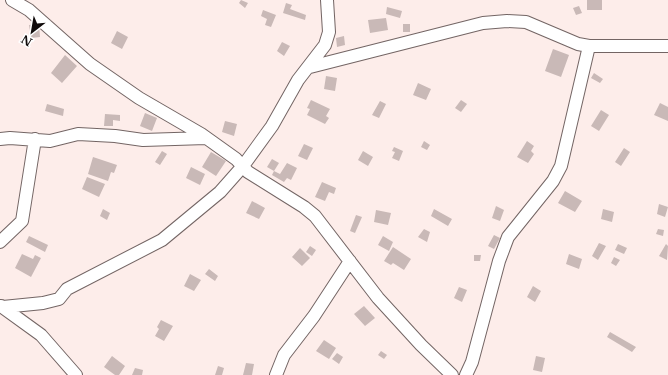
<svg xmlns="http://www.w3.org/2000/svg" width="668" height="375" font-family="'Libre Baskerville',serif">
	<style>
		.building { fill: #c9b9b7 }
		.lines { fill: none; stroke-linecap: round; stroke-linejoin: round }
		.street-casing { stroke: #736564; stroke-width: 14 }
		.street { stroke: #fff; stroke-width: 12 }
	</style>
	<rect width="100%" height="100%" fill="#fdedea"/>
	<path class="building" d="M241,0L248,3L245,8L239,3Z
		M587,0H602V10H587Z
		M286,3L292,5L290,9L306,15L305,20L283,13Z
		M579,6L582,13L576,15L573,8Z
		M387,7L402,11L400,18L386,14Z
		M263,10L276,15L271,27L265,25L267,19L261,16Z
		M386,18L388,30L370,33L368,20Z
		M39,24L40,37L31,38L29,25Z
		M403,24H410V32H403Z
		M117,31L128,37L122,49L111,43Z
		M344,36L345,45L337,47L336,38Z
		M282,42L290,46L284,56L277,51Z
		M553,49L569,55L561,77L545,71Z
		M65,55L77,66L62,83L51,73Z
		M594,73L603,79L600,83L591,78Z
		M326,76L337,78L335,91L324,89Z
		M418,83L431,89L426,100L413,95Z
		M311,100L330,109L326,116L329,118L325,124L307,115L310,109L307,108Z
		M461,100L467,104L461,112L455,108Z
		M380,101L386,104L379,118L372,115Z
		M660,103L668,107V121L654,115Z
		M47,104L64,109L63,116L45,111Z
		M601,110L609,115L599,131L591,126Z
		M145,113L157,118L152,131L140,126Z
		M105,114L120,115V121L113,120V126H104Z
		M225,121L237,124L234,136L222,132Z
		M424,141L430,145L427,150L421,147Z
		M527,141L534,146L531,151L534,154L528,163L517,157Z
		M304,144L313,148L307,160L298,156Z
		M394,147L403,151L399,161L392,158L395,152L392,151Z
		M624,148L630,152L621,166L615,162Z
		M162,151L167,154L160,165L155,162Z
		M363,151L373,157L368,166L358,160Z
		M211,152L226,161L216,176L202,167Z
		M93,157L117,165L114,173L111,172L108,181L88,174Z
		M272,159L279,163L274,171L280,174L287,163L297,168L291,180L287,178L284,182L272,175L274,171L267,167Z
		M191,167L205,174L200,185L186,178Z
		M87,177L105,184L99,197L82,189Z
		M322,182L336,188L334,194L329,192L325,201L315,197Z
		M565,191L582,201L575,212L558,203Z
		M252,201L265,208L259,219L246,213Z
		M659,204L668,207L665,217L657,214Z
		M496,206L504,210L500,221L492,218Z
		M103,209L110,213L107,220L100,216Z
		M434,209L452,219L448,226L431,216Z
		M603,209L614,212L612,222L601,219Z
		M376,210L391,213L388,225L374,222Z
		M356,215L362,217L355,233L350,231Z
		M424,229L430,232L427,242L418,237Z
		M658,229L664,230L663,236L656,234Z
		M494,235L500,238L494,249L488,246Z
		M29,236L48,245L45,252L26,242Z
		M383,236L393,242L389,251L378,245Z
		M599,243L606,246L598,260L592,256Z
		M618,244L627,248L624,254L615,250Z
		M666,244L668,246L667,260L659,256Z
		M310,246L316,250L312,256L306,252Z
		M393,247L411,259L404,270L393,263L391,265L384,261Z
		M300,248L310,258L302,266L292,257Z
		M22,254L33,259L35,255L41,258L31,277L15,268Z
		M569,254L582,259L579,269L566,264Z
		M474,255H481L480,261H474Z
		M614,257L620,260L616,266L611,263Z
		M209,269L218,276L215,281L205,274Z
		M190,274L201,280L194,291L184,286Z
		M533,286L541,291L535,302L527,297Z
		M459,287L467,290L462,302L454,298Z
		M364,306L375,318L365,326L354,314Z
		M161,320L173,326L164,341L155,336L159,329L157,327Z
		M610,332L636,347L632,352L607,337Z
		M324,340L336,348L329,359L316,351Z
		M381,351L387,355L384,359L378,355Z
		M337,353L343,357L339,364L332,359Z
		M112,356L125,366L119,375H115L104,367Z
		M536,356L545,358L542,372L533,370Z
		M246,363L254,364L252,375H243Z
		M218,366L224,368L222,375H215Z
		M135,368L143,370L142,375H132Z"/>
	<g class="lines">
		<defs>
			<path id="street" d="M12,0L29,10L90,64L139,98L201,134L236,159L248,172L304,207L315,216L378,298L421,345L452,375
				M310,67L483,23L507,21L526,22L578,44L589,46H668
				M0,139L10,138L50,141L78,134L115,136L143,140L206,138
				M0,242L22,221L35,139
				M1,306L41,335L76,375
				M3,307L43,303L59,299L67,289L162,240L220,192L243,166L272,126L298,80L325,45L329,32L327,0
				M276,375L284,355L314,316L350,261
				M466,375L472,362L499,261L508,237L553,181L561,166L589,46"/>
		</defs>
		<use href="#street" class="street-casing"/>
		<use href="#street" class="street"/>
	</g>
	<g transform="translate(32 32) rotate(211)" stroke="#ffffff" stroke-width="3" paint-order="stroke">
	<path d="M0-3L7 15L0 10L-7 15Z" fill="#0f0a0a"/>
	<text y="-6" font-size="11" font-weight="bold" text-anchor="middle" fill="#0f0a0a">N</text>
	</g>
</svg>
